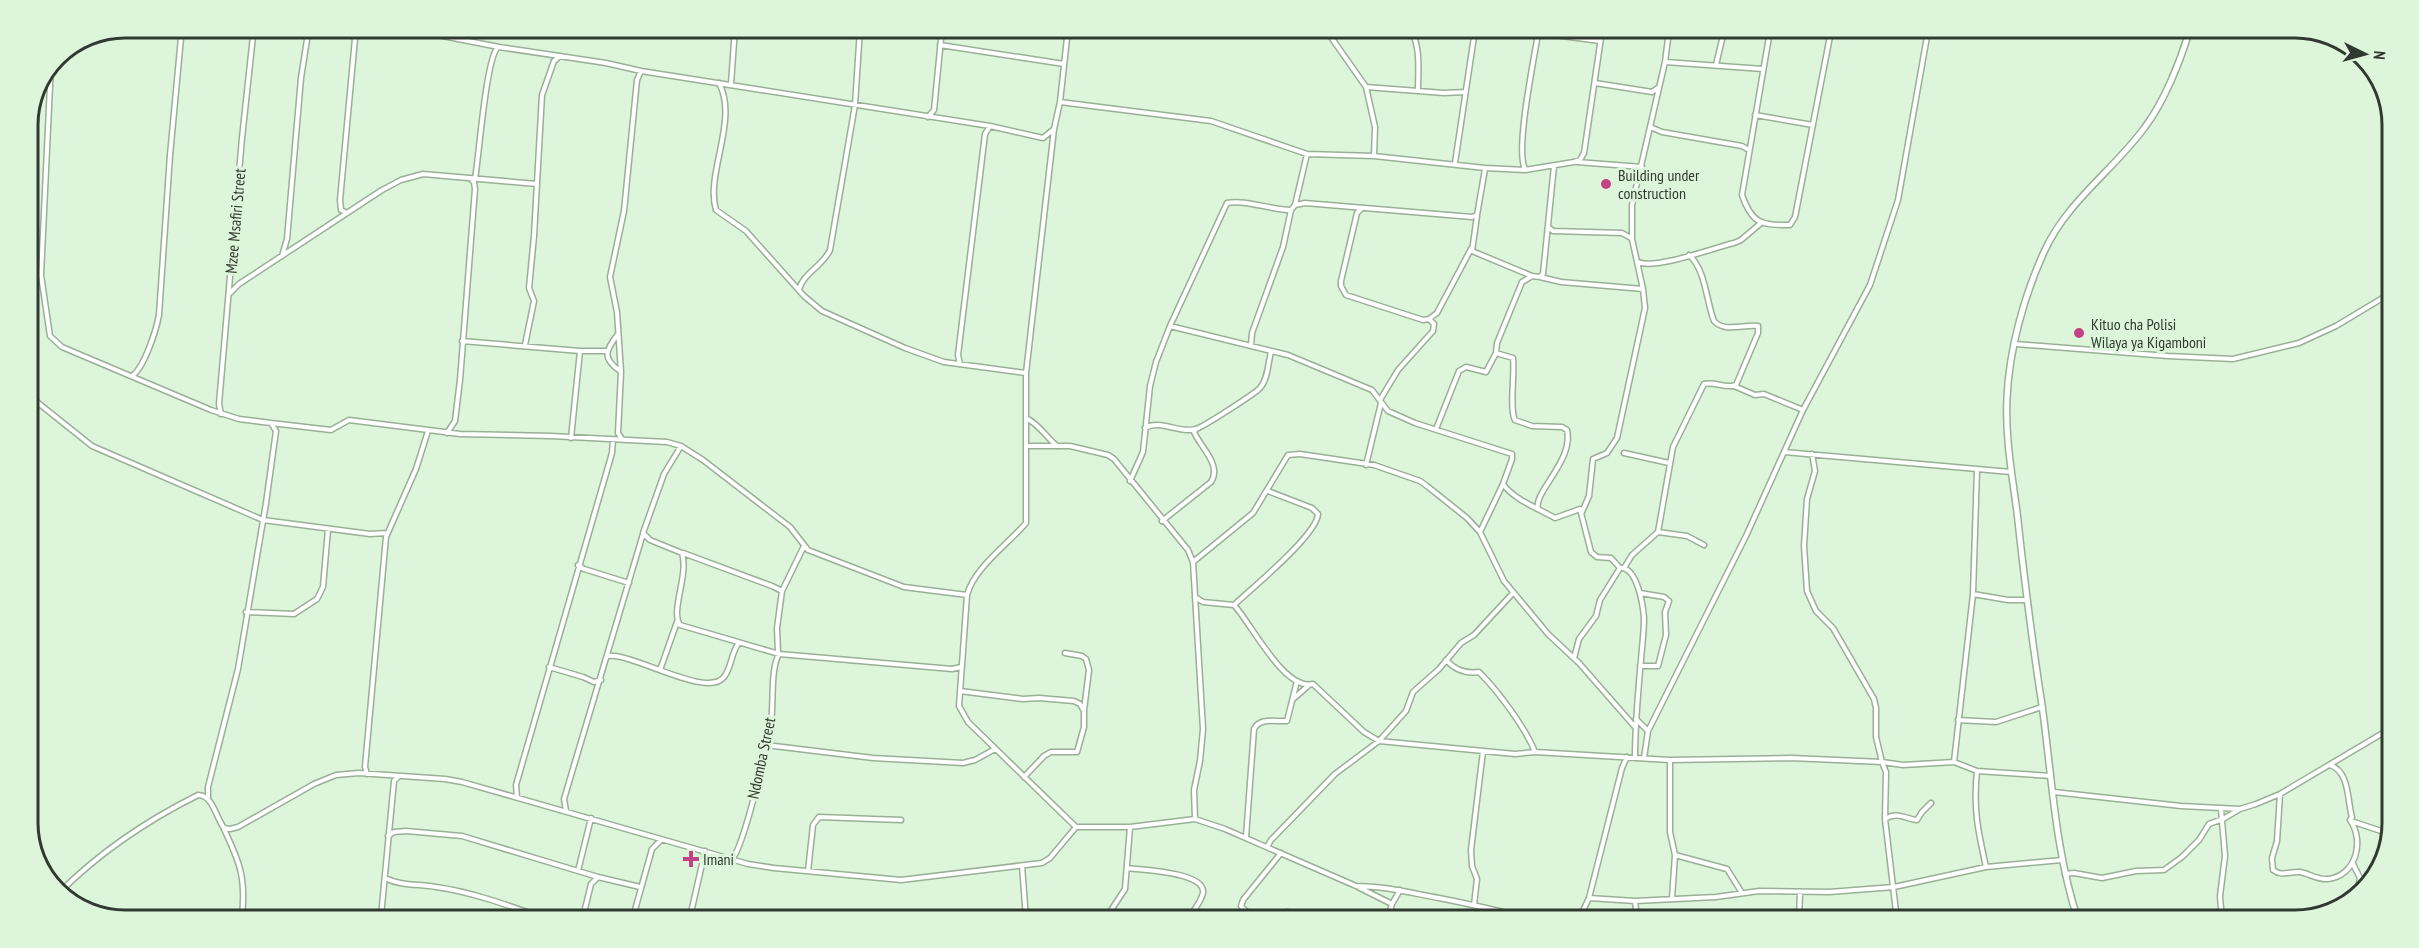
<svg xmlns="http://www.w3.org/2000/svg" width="2419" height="948" font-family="'PT Sans Narrow',sans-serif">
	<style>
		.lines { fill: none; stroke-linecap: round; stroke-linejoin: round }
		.minor-casing { stroke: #99b097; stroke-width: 7 }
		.secondary-casing { stroke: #99b097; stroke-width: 8 }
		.minor { stroke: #fff; stroke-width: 4 }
		.secondary { stroke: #fff; stroke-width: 5 }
		.poi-dot { fill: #c54185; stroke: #ddf5db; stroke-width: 2 }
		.labels { text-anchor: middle; stroke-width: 6; stroke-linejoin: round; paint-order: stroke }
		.poi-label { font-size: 16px; fill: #313a30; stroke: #ddf5db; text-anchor: start }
		.street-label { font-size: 16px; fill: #313a30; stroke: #ddf5db }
		.rim { fill: none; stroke: #313a30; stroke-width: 3 }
	</style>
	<rect width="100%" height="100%" fill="#ddf5db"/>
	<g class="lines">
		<defs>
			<path id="minor" d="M402,28L499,47L606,63L641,71L990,126L1043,138L1054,129L1060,102L1068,29
				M1326,30L1366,87L1375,127L1374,156
				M1411,30C1421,48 1418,71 1418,91
				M1517,30L1600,41
				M1411,31L1424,32L1440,30
				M1770,31L1742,195C1752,224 1761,225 1790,225L1795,217L1831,31
				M940,45L1064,64
				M1665,62L1763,69
				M51,65L41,275L50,336L62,347L211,410L239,419L271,423L276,431L266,503L238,669L208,787V798
				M1716,65L1724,31
				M719,83C739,120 705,174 716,210L746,231L804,296L822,311L905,348L944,362L1026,373
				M1595,83L1652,92L1658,88
				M731,84L735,28
				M1366,87L1444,93L1465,92
				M1060,102L1211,121L1307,154L1374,156L1485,168L1525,170L1574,162L1580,160L1584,153L1602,31
				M1755,115L1813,125
				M928,117L934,110L942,29
				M1650,127L1662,132L1742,146L1749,150
				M1054,129L1026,373V523C1008,544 974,568 967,595L959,706L968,722L1076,827
				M1577,162L1642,167
				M1455,163L1475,30
				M1525,169C1515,150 1534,59 1538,34
				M475,179C479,156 486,58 498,47
				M1295,205L1307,154
				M1362,208L1357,213L1341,281V286L1346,295L1423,320L1429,319L1437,313L1471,249
				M347,213L341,210L340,200L356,28
				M1477,216L1472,251L1532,276
				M1548,227L1553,231L1622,233L1631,238
				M282,256L287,239L301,78L309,27
				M1638,262C1655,270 1713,248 1734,243L1741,240L1761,223
				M1540,277L1561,282L1643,289
				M799,290C802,274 823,266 830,250L855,105L860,29
				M229,294L239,284L382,190L401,180L423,174L537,184
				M1170,326L1288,355L1372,390L1388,411L1415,423L1512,454V459L1503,484C1513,499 1539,509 1555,518L1580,509L1591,552L1597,557L1611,558L1620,568C1637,566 1643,605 1644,618C1644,632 1642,646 1641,660C1638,692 1635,725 1635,757
				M618,334C605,351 602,358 620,371
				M462,341L580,351H607
				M2015,344L2168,356L2233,359L2299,343L2336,326L2391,293
				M525,345L534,301L529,288L534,236L542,95L554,61L560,56
				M1251,346L1252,333L1283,247L1291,210
				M960,364L958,355L985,134L990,126
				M132,376C144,368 156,331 159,315L170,155L182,27
				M1734,386L1755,395L1764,394L1803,410
				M27,394L92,446L263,520L370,534L387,533
				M1380,400L1398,370L1433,331L1434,324L1429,319
				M221,414L219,404L242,138L254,27
				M1026,418C1040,425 1045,436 1057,446
				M271,423L331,430L349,420L460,434L551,436L667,442L681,446L703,460L790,527L808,550L904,587L967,595
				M1145,428C1160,419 1180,434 1196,429C1203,427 1256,393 1260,388C1268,379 1268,363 1271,352
				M1436,429L1459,371L1466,367L1486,372L1496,353
				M447,433L455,421L460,380L475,189L474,182L471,179
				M571,438L580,351
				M622,439L618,433L621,372L617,312L610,277L624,211L637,80L641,71
				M681,446L664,474L643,533L650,540L682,553C689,575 670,611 680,625L779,654L952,669L961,667
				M1026,446H1070L1108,455L1114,459L1188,550L1193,562L1203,729L1200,761L1194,790L1195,819
				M1784,452L2011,472
				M1624,453L1669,463
				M1812,454L1815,471L1807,499L1804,546L1807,591L1816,611L1833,628L1874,699L1876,708V737L1882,762L1903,765L1954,762L1977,771L2051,776
				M1366,465L1381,403
				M1130,481L1143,452L1150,386L1156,362L1170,326L1227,203C1245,199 1271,210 1291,210L1295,205L1305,203L1472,217L1477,215L1485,169
				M1538,509C1533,492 1574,461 1567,430L1562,427L1532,426L1515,420C1509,409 1515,374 1513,358L1496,353L1497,343L1522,282L1532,276L1540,277L1543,274L1554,166
				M1582,512L1589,496L1593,459L1607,453L1617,438L1645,308L1643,289L1632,239V205L1665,62L1669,31
				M1162,521L1211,482C1222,465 1201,448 1194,432L1196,429
				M1480,532L1503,484
				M1658,532L1687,536L1704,545
				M683,553L772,586L782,591L777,628L778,653
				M1193,562L1253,513L1288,455L1300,454L1374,465L1420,481L1427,486L1467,518L1480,532L1504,581L1548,634L1579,663L1635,727
				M578,565L584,569L629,583
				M1624,568L1632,555L1658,532L1673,447L1704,384C1715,381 1725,389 1736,385L1758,333V326C1744,324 1725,333 1714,321C1706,301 1706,270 1689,255
				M782,591L804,546
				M1973,594L2008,600H2027
				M1195,597L1203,602L1234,605C1251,623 1284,691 1313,684L1364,732L1379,741L1515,754L1535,752L1670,760L1791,758L1882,762L1886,772L1885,819
				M1234,605C1252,588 1317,535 1318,514L1312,508L1268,491
				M246,612L294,614L317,599L323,587L328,529
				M1065,653L1082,656L1086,659L1089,670L1084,710
				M608,656C634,653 707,699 724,677C732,667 731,652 739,643
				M1574,658L1579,639L1596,616L1600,600L1620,568
				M1446,660C1455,670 1466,674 1479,672C1498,691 1525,727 1535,752
				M1640,666H1658L1666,635L1665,612L1669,601L1664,597L1640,593
				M549,667L583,677L594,682L601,680
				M660,670L677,622
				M960,691L1023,699L1039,698L1074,701L1080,704L1084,711V727L1077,752H1051L1044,756L1024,777
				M1293,699L1308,686
				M1636,719L1648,731
				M1958,720L1996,722L2042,707
				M766,745L873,758L963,763L975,760L995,749
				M1644,758L1648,731L1746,536L1803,410L1870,285L1898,200L1928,31
				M1670,760V832L1675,855L1672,898
				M1954,762L1973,594L1977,470
				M1977,771C1973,808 1978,831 1986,867
				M367,774L365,767L386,537L416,469L428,431
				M2054,792L2181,806L2240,809L2256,804L2280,794L2388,730
				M2280,794L2277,841L2272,858L2273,870C2282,877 2290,871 2300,872C2310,874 2318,880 2328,879C2356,876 2365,841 2350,820L2352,817C2347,800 2350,772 2330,765
				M517,797L516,785L612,453L613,440
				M2221,809L2225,856L2220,896L2222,921
				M566,811L564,799L643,534
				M2351,821L2387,833
				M224,829C240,863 246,878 242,916
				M388,836L394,832L406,831L462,836L598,877
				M1246,837L1254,729C1260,717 1275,722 1287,721L1297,681
				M1267,847L1271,840L1335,774L1379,741L1406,711L1413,692L1439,669L1461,643L1474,635L1513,593
				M1281,853L1243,900L1241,906C1252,921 1273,916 1288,912
				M1675,855L1727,869L1742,893
				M732,859C744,847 768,743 771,722C774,703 770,670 779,654
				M2353,864L2360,878L2357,893
				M1022,866L1026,918
				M1127,868C1142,870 1206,872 1203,893C1201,902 1193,911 1189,918
				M578,871L591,818
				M808,871L813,825L819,817L901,820
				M2065,874L2074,873L2102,878L2136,871L2164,870L2182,857L2199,840L2209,824L2223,819L2240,809
				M385,878C401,886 419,884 436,887C472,892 507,905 541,917
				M1358,887L1392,904
				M60,892C100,852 148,820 198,795C213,795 216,818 224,828L230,829L238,827L314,784L336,775L359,773L445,779L462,782L748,864L774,868L901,880L1042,863L1050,858L1076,827H1130L1195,819L1225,829L1356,886C1385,886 1411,893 1439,898C1469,904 1499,910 1529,919
				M1589,898L1635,901L1716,897L1759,891L1829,892L1894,887L1986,867L2062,860
				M1635,901L1637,919
				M1474,905L1477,879L1472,866L1471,850L1483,751
				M381,916L394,781L398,777
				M583,917L591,884L598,877L640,887
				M633,917L652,849L661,840
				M690,917L705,851
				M1106,918L1125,889L1130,827
				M1388,919L1392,904L1400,890
				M1579,919L1589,898L1622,768L1627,757
				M1799,920L1800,892
				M1897,920L1885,819C1897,811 1906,819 1917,820L1922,812L1931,803"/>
			<path id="secondary" d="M2078,920C2055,851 2052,777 2042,705C2032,641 2024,577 2017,512C2012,475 2005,436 2007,398C2009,350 2024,296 2044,252C2067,201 2114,170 2145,127C2164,102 2180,62 2189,32"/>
		</defs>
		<use href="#minor" class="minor-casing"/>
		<use href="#secondary" class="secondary-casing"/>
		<use href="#minor" class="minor"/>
		<use href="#secondary" class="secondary"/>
	</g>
	<g class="poi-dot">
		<circle cx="1606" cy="184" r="6"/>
		<circle cx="2079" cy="333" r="6"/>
		<path d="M688 850h6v6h6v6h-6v6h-6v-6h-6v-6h6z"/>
	</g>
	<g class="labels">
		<g class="poi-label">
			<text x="1618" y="181">Building under<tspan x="1618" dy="18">construction</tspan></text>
			<text x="2091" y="330">Kituo cha Polisi<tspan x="2091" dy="18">Wilaya ya Kigamboni</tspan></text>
			<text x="703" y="865">Imani</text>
		</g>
		<g class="street-label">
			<text transform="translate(235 221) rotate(-85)" y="6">Mzee Msafiri Street</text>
			<text transform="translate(761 758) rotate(-78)" y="6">Ndomba Street</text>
		</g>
	</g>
	<path d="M0 0H2419V948H0ZM125 38H2295A87 87 0 0 1 2382 125V823A87 87 0 0 1 2295 910H125A87 87 0 0 1 38 823V125A87 87 0 0 1 125 38Z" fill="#ddf5db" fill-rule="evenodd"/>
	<path class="rim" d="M125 38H2295A87 87 0 0 1 2382 125V823A87 87 0 0 1 2295 910H125A87 87 0 0 1 38 823V125A87 87 0 0 1 125 38Z"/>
	<g transform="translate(2365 54) rotate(95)" stroke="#ddf5db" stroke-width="4.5" paint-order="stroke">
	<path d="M0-4.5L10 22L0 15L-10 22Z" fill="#313a30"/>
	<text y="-9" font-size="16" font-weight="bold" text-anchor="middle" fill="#313a30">N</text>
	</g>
</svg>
